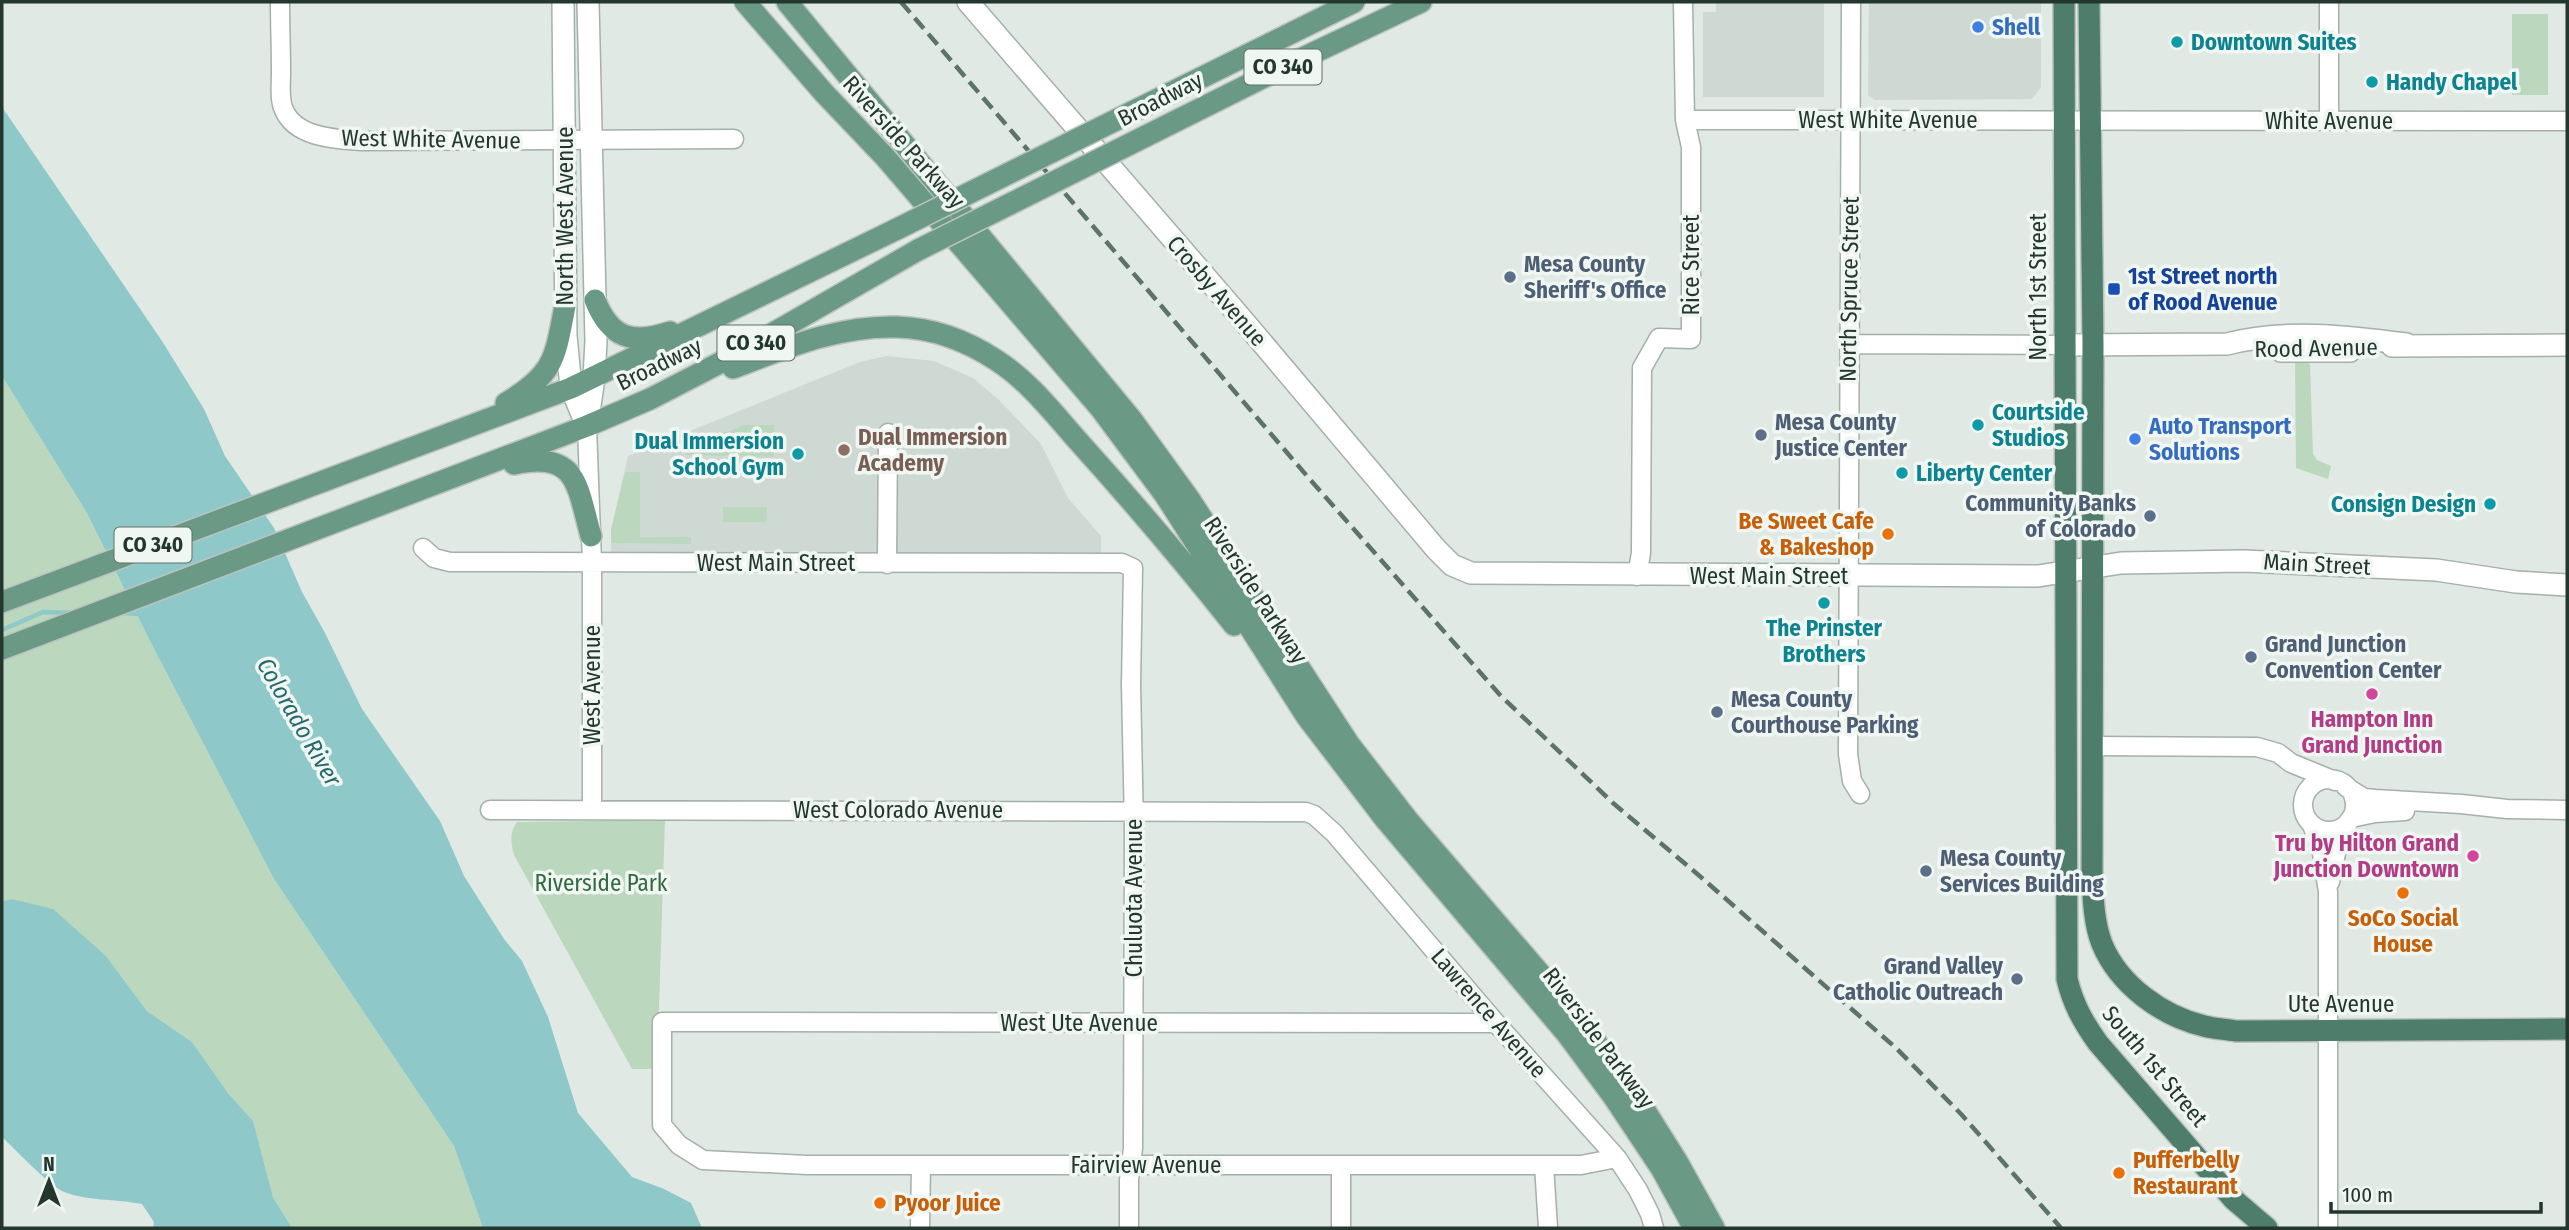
<svg xmlns="http://www.w3.org/2000/svg" width="2569" height="1230" font-family="'Fira Sans Condensed',sans-serif">
	<style>
		.built { fill: #cfd9d3 }
		.green { fill: #bbd8bf }
		.water { fill: #8ec8c8 }
		.lines { fill: none; stroke-linecap: round; stroke-linejoin: round }
		.stream { stroke: #8ec8c8; stroke-width: 4.5 }
		.minor-casing { stroke: #a4b0aa; stroke-width: 21 }
		.tertiary-casing { stroke: #a4b0aa; stroke-width: 24 }
		.primary-casing { stroke: #bdc3c1; stroke-width: 24 }
		.trunk-casing { stroke: #bdc3c1; stroke-width: 24 }
		.minor { stroke: #fff; stroke-width: 18 }
		.tertiary { stroke: #fff; stroke-width: 21 }
		.primary { stroke: #6a9a86; stroke-width: 21 }
		.trunk { stroke: #4e7d6b; stroke-width: 21 }
		.rail { stroke: #5d736a; stroke-width: 4.5; stroke-dasharray: 14 7; stroke-linecap: butt }
		.primary-bridge-casing { stroke: #bdc3c1; stroke-width: 24; stroke-linecap: butt }
		.primary-bridge { stroke: #6a9a86; stroke-width: 21 }
		.shop-dot { fill: #3f7fe0; stroke: #f0f6f2; stroke-width: 2.5 }
		.culture-dot { fill: #0f9aa8; stroke: #f0f6f2; stroke-width: 2.5 }
		.service-dot { fill: #5c6f8a; stroke: #f0f6f2; stroke-width: 2.5 }
		.transit-dot { fill: #1a4fb4; stroke: #f0f6f2; stroke-width: 2.5 }
		.education-dot { fill: #8d6e63; stroke: #f0f6f2; stroke-width: 2.5 }
		.food-dot { fill: #e8710a; stroke: #f0f6f2; stroke-width: 2.5 }
		.hotel-dot { fill: #d1479c; stroke: #f0f6f2; stroke-width: 2.5 }
		.labels { text-anchor: middle; stroke-width: 7; stroke-linejoin: round; paint-order: stroke }
		.shield { fill: #f0f6f2; stroke: #60706a; stroke-width: 2 }
		.shield-label { font-size: 21px; font-weight: bold; fill: #23372f }
		.shop-label { font-size: 23px; font-weight: bold; fill: #366cbe; stroke: #f0f6f2; text-anchor: start }
		.culture-label { font-size: 23px; font-weight: bold; fill: #0d838f; stroke: #f0f6f2; text-anchor: start }
		.street-label { font-size: 23px; fill: #23372f; stroke: #f0f6f2 }
		.service-label { font-size: 23px; font-weight: bold; fill: #4e5e75; stroke: #f0f6f2; text-anchor: start }
		.transit-label { font-size: 23px; font-weight: bold; fill: #164399; stroke: #f0f6f2; text-anchor: start }
		.education-label { font-size: 23px; font-weight: bold; fill: #785e54; stroke: #f0f6f2; text-anchor: start }
		.food-label { font-size: 23px; font-weight: bold; fill: #c56008; stroke: #f0f6f2; text-anchor: start }
		.hotel-label { font-size: 23px; font-weight: bold; fill: #b23c85; stroke: #f0f6f2 }
		.park-label { font-size: 23px; fill: #32693f; stroke: #f0f6f2 }
		.water-label { font-size: 24px; font-style: italic; fill: #246a6c; stroke: #f0f6f2 }
	</style>
	<rect width="100%" height="100%" fill="#e0e9e4"/>
	<path class="built" d="M1716,2H1824V97H1703V12H1716Z
		M1869,2H2041V87L2032,99L1875,100L1868,95Z
		M886,356L934,361L973,378L998,399L1041,444L1068,498L1101,536V553H611V530L628,456L860,362Z"/>
	<path class="green" d="M2512,14H2548V95H2512Z
		M2295,361H2307L2310,365L2313,454L2317,460L2331,466L2328,479L2296,468Z
		M2,376L87,513L152,645L274,879L454,1146L483,1228H292L273,1197L253,1121L228,1093L192,1042L147,1011L106,956L12,899L2,901Z
		M743,425H774V457L686,455V444L703,435L728,432Z
		M625,472H640V537H691V544L611,543V530Z
		M723,507H767V522H723Z
		M665,820L657,1069H632L514,855C511,843 509,832 517,822Z"/>
	<path class="water" d="M2,107L162,341L204,409L225,456L274,528L302,592L324,631L362,709L440,821L464,876L504,939L522,961L548,1017L578,1113L632,1177L664,1189L691,1203L702,1228H483L454,1146L274,879L152,645L87,513L2,376Z
		M12,899L53,909L106,956L147,1011L192,1042L228,1093L253,1121L273,1197L292,1228H153L154,1222L142,1204C117,1199 84,1201 62,1191C48,1184 15,1149 2,1137V901Z"/>
	<g class="lines">
		<path class="stream" d="M121,613L141,614
			M2,630L43,612L74,613"/>
		<defs>
			<path id="minor" d="M280,2C280,25 281,49 281,72C281,84 279,100 284,110C296,138 336,139 361,141L734,139
				M1851,2L1848,754L1852,781L1860,794
				M2329,2V121
				M1685,120L2567,121
				M1849,344L2064,345
				M587,426L592,562V809
				M423,548L434,558L450,562L1122,563L1133,568L1131,685L1134,827L1133,1148L1129,1180V1228
				M887,564L888,433
				M1637,576L1641,553L1642,368L1659,338L1691,339V147L1685,120L1683,2
				M2092,746L2257,747L2278,753L2291,763L2335,781
				M2303 805a26 26 0 1 1 52 0a26 26 0 1 1-52 0Z
				M2346,787L2364,798L2375,799L2461,804L2507,809L2567,810
				M490,810L1306,812L1314,815L1334,833L1496,1023L1617,1158L1638,1190L1650,1214L1654,1228
				M2351,818L2375,813L2405,811
				M2312,825L2322,853L2328,892V1228
				M2330,882L2336,853L2348,822
				M1496,1023L662,1022V1125L679,1145L703,1160L807,1165H1581L1617,1158
				M1544,1165L1548,1228
				M1341,1167V1228
				M920,1228L921,1165"/>
			<path id="tertiary" d="M563,2L566,336L571,388L587,426
				M968,2L1242,319L1436,549L1452,565L1471,573L2038,576L2121,563L2244,561L2436,570L2516,582L2567,585
				M2064,345L2227,344C2284,329 2348,336 2406,344
				M2392,346L2567,345
				M2281,351H2350
				M587,426L594,378L596,341L588,2"/>
			<path id="primary" d="M745,2L824,93L885,157L1101,409L1165,495L1307,717L1385,819L1567,1034L1613,1096L1661,1168L1694,1228
				M787,2L1132,420L1190,500L1349,744L1407,819L1574,1013L1634,1093L1678,1163L1714,1228
				M1132,112L1354,2
				M1146,136L1290,64L1421,2
				M595,300C610,338 632,345 670,332
				M733,368C786,348 839,325 897,327C932,328 967,341 996,360C1029,381 1054,414 1079,442C1133,502 1184,562 1234,625
				M506,403C555,374 555,358 565,306
				M514,464C578,450 577,486 591,536
				M2,602L571,388L899,228
				M2,649L587,426L650,399L737,354L918,250"/>
			<path id="trunk" d="M2064,2L2067,979C2073,1004 2083,1022 2098,1043L2233,1199L2267,1228
				M2089,2L2093,345L2092,870C2093,894 2093,921 2102,944C2119,985 2162,1016 2204,1026C2215,1029 2226,1029 2236,1031L2567,1029"/>
		</defs>
		<use href="#minor" class="minor-casing"/>
		<use href="#tertiary" class="tertiary-casing"/>
		<use href="#primary" class="primary-casing"/>
		<use href="#trunk" class="trunk-casing"/>
		<use href="#minor" class="minor"/>
		<use href="#tertiary" class="tertiary"/>
		<use href="#primary" class="primary"/>
		<use href="#trunk" class="trunk"/>
		<path class="rail" d="M901,2L1307,476L1501,696L1613,803L1702,878L1896,1048L1961,1114L2061,1228"/>
		<defs>
			<path id="primary-bridge" d="M899,228L1132,112
				M918,250L1146,136"/>
		</defs>
		<use href="#primary-bridge" class="primary-bridge-casing"/>
		<use href="#primary-bridge" class="primary-bridge"/>
	</g>
	<g class="shop-dot">
		<circle cx="1978" cy="27" r="7"/>
		<circle cx="2135" cy="439" r="7"/>
	</g>
	<g class="culture-dot">
		<circle cx="2177" cy="42" r="7"/>
		<circle cx="2372" cy="82" r="7"/>
		<circle cx="1978" cy="425" r="7"/>
		<circle cx="798" cy="454" r="7"/>
		<circle cx="1902" cy="473" r="7"/>
		<circle cx="2490" cy="504" r="7"/>
		<circle cx="1824" cy="603" r="7"/>
	</g>
	<g class="service-dot">
		<circle cx="1510" cy="277" r="7"/>
		<circle cx="1761" cy="435" r="7"/>
		<circle cx="2150" cy="516" r="7"/>
		<circle cx="2251" cy="657" r="7"/>
		<circle cx="1717" cy="712" r="7"/>
		<circle cx="1926" cy="871" r="7"/>
		<circle cx="2017" cy="979" r="7"/>
	</g>
	<rect class="transit-dot" x="2107" y="282" width="14" height="14" rx="3.5"/>
	<circle class="education-dot" cx="844" cy="450" r="7"/>
	<g class="food-dot">
		<circle cx="1888" cy="534" r="7"/>
		<circle cx="2403" cy="893" r="7"/>
		<circle cx="2119" cy="1173" r="7"/>
		<circle cx="880" cy="1203" r="7"/>
	</g>
	<g class="hotel-dot">
		<circle cx="2372" cy="694" r="7"/>
		<circle cx="2473" cy="856" r="7"/>
	</g>
	<g class="labels">
		<g class="shield">
			<rect x="1244.5" y="49.5" width="77" height="35" rx="5"/>
			<rect x="717.5" y="325.5" width="77" height="35" rx="5"/>
			<rect x="114.5" y="527.5" width="77" height="35" rx="5"/>
		</g>
		<g class="shield-label">
			<text x="1283" y="74">CO 340</text>
			<text x="756" y="350">CO 340</text>
			<text x="153" y="552">CO 340</text>
		</g>
		<g class="shop-label">
			<text x="1992" y="35">Shell</text>
			<text x="2149" y="434">Auto Transport<tspan x="2149" dy="26">Solutions</tspan></text>
		</g>
		<g class="culture-label">
			<text x="2191" y="50">Downtown Suites</text>
			<text x="2386" y="90">Handy Chapel</text>
			<text x="1992" y="420">Courtside<tspan x="1992" dy="26">Studios</tspan></text>
			<text x="784" y="449" text-anchor="end">Dual Immersion<tspan x="784" dy="26">School Gym</tspan></text>
			<text x="1916" y="481">Liberty Center</text>
			<text x="2476" y="512" text-anchor="end">Consign Design</text>
			<text x="1824" y="636" text-anchor="middle">The Prinster<tspan x="1824" dy="26">Brothers</tspan></text>
		</g>
		<g class="street-label">
			<text transform="translate(1160 99) rotate(-27)" y="8">Broadway</text>
			<text x="1888" y="128">West White Avenue</text>
			<text x="2329" y="129">White Avenue</text>
			<text transform="translate(431 139) rotate(1)" y="8">West White Avenue</text>
			<text transform="translate(904 142) rotate(48)" y="8">Riverside Parkway</text>
			<text transform="translate(565 216) rotate(-90)" y="8">North West Avenue</text>
			<text transform="translate(1691 265) rotate(-90)" y="8">Rice Street</text>
			<text transform="translate(2038 287) rotate(-90)" y="8">North 1st Street</text>
			<text transform="translate(1849 289) rotate(-89)" y="8">North Spruce Street</text>
			<text transform="translate(1217 291) rotate(49)" y="8">Crosby Avenue</text>
			<text transform="translate(2316 348) rotate(-1)" y="8">Rood Avenue</text>
			<text transform="translate(659 364) rotate(-26)" y="8">Broadway</text>
			<text x="776" y="571">West Main Street</text>
			<text transform="translate(2317 564) rotate(3)" y="8">Main Street</text>
			<text x="1769" y="584">West Main Street</text>
			<text transform="translate(1256 590) rotate(57)" y="8">Riverside Parkway</text>
			<text transform="translate(592 685) rotate(-90)" y="8">West Avenue</text>
			<text x="898" y="818">West Colorado Avenue</text>
			<text transform="translate(1134 898) rotate(-90)" y="8">Chuluota Avenue</text>
			<text x="2341" y="1012">Ute Avenue</text>
			<text transform="translate(1489 1013) rotate(49)" y="8">Lawrence Avenue</text>
			<text x="1079" y="1031">West Ute Avenue</text>
			<text transform="translate(1599 1038) rotate(53)" y="8">Riverside Parkway</text>
			<text transform="translate(2155 1066) rotate(50)" y="8">South 1st Street</text>
			<text x="1146" y="1173">Fairview Avenue</text>
		</g>
		<g class="service-label">
			<text x="1524" y="272">Mesa County<tspan x="1524" dy="26">Sheriff's Office</tspan></text>
			<text x="1775" y="430">Mesa County<tspan x="1775" dy="26">Justice Center</tspan></text>
			<text x="2136" y="511" text-anchor="end">Community Banks<tspan x="2136" dy="26">of Colorado</tspan></text>
			<text x="2265" y="652">Grand Junction<tspan x="2265" dy="26">Convention Center</tspan></text>
			<text x="1731" y="707">Mesa County<tspan x="1731" dy="26">Courthouse Parking</tspan></text>
			<text x="1940" y="866">Mesa County<tspan x="1940" dy="26">Services Building</tspan></text>
			<text x="2003" y="974" text-anchor="end">Grand Valley<tspan x="2003" dy="26">Catholic Outreach</tspan></text>
		</g>
		<g class="transit-label">
			<text x="2128" y="284">1st Street north<tspan x="2128" dy="26">of Rood Avenue</tspan></text>
		</g>
		<g class="education-label">
			<text x="858" y="445">Dual Immersion<tspan x="858" dy="26">Academy</tspan></text>
		</g>
		<g class="food-label">
			<text x="1874" y="529" text-anchor="end">Be Sweet Cafe<tspan x="1874" dy="26">&amp; Bakeshop</tspan></text>
			<text x="2403" y="926" text-anchor="middle">SoCo Social<tspan x="2403" dy="26">House</tspan></text>
			<text x="2133" y="1168">Pufferbelly<tspan x="2133" dy="26">Restaurant</tspan></text>
			<text x="894" y="1211">Pyoor Juice</text>
		</g>
		<g class="hotel-label">
			<text x="2372" y="727">Hampton Inn<tspan x="2372" dy="26">Grand Junction</tspan></text>
			<text x="2459" y="851" text-anchor="end">Tru by Hilton Grand<tspan x="2459" dy="26">Junction Downtown</tspan></text>
		</g>
		<g class="park-label">
			<text x="601" y="891">Riverside Park</text>
		</g>
		<g class="water-label">
			<text transform="translate(299 722) rotate(60)" y="8">Colorado River</text>
		</g>
	</g>
	<rect width="2569" height="1230" fill="none" stroke="#23372f" stroke-width="7"/>
	<g transform="translate(49 1181)" stroke="#f0f6f2" stroke-width="5" paint-order="stroke">
	<path d="M0-5L12 26L0 18L-12 26Z" fill="#23372f"/>
	<text y="-10" font-size="19" font-weight="bold" text-anchor="middle" fill="#23372f">N</text>
	</g>
	<path d="M2331 1202v10h210v-10" fill="none" stroke="#23372f" stroke-width="3.5"/>
	<text x="2342" y="1202" font-size="21" fill="#23372f" stroke="#f0f6f2" stroke-width="5" paint-order="stroke">100 m</text>
</svg>
